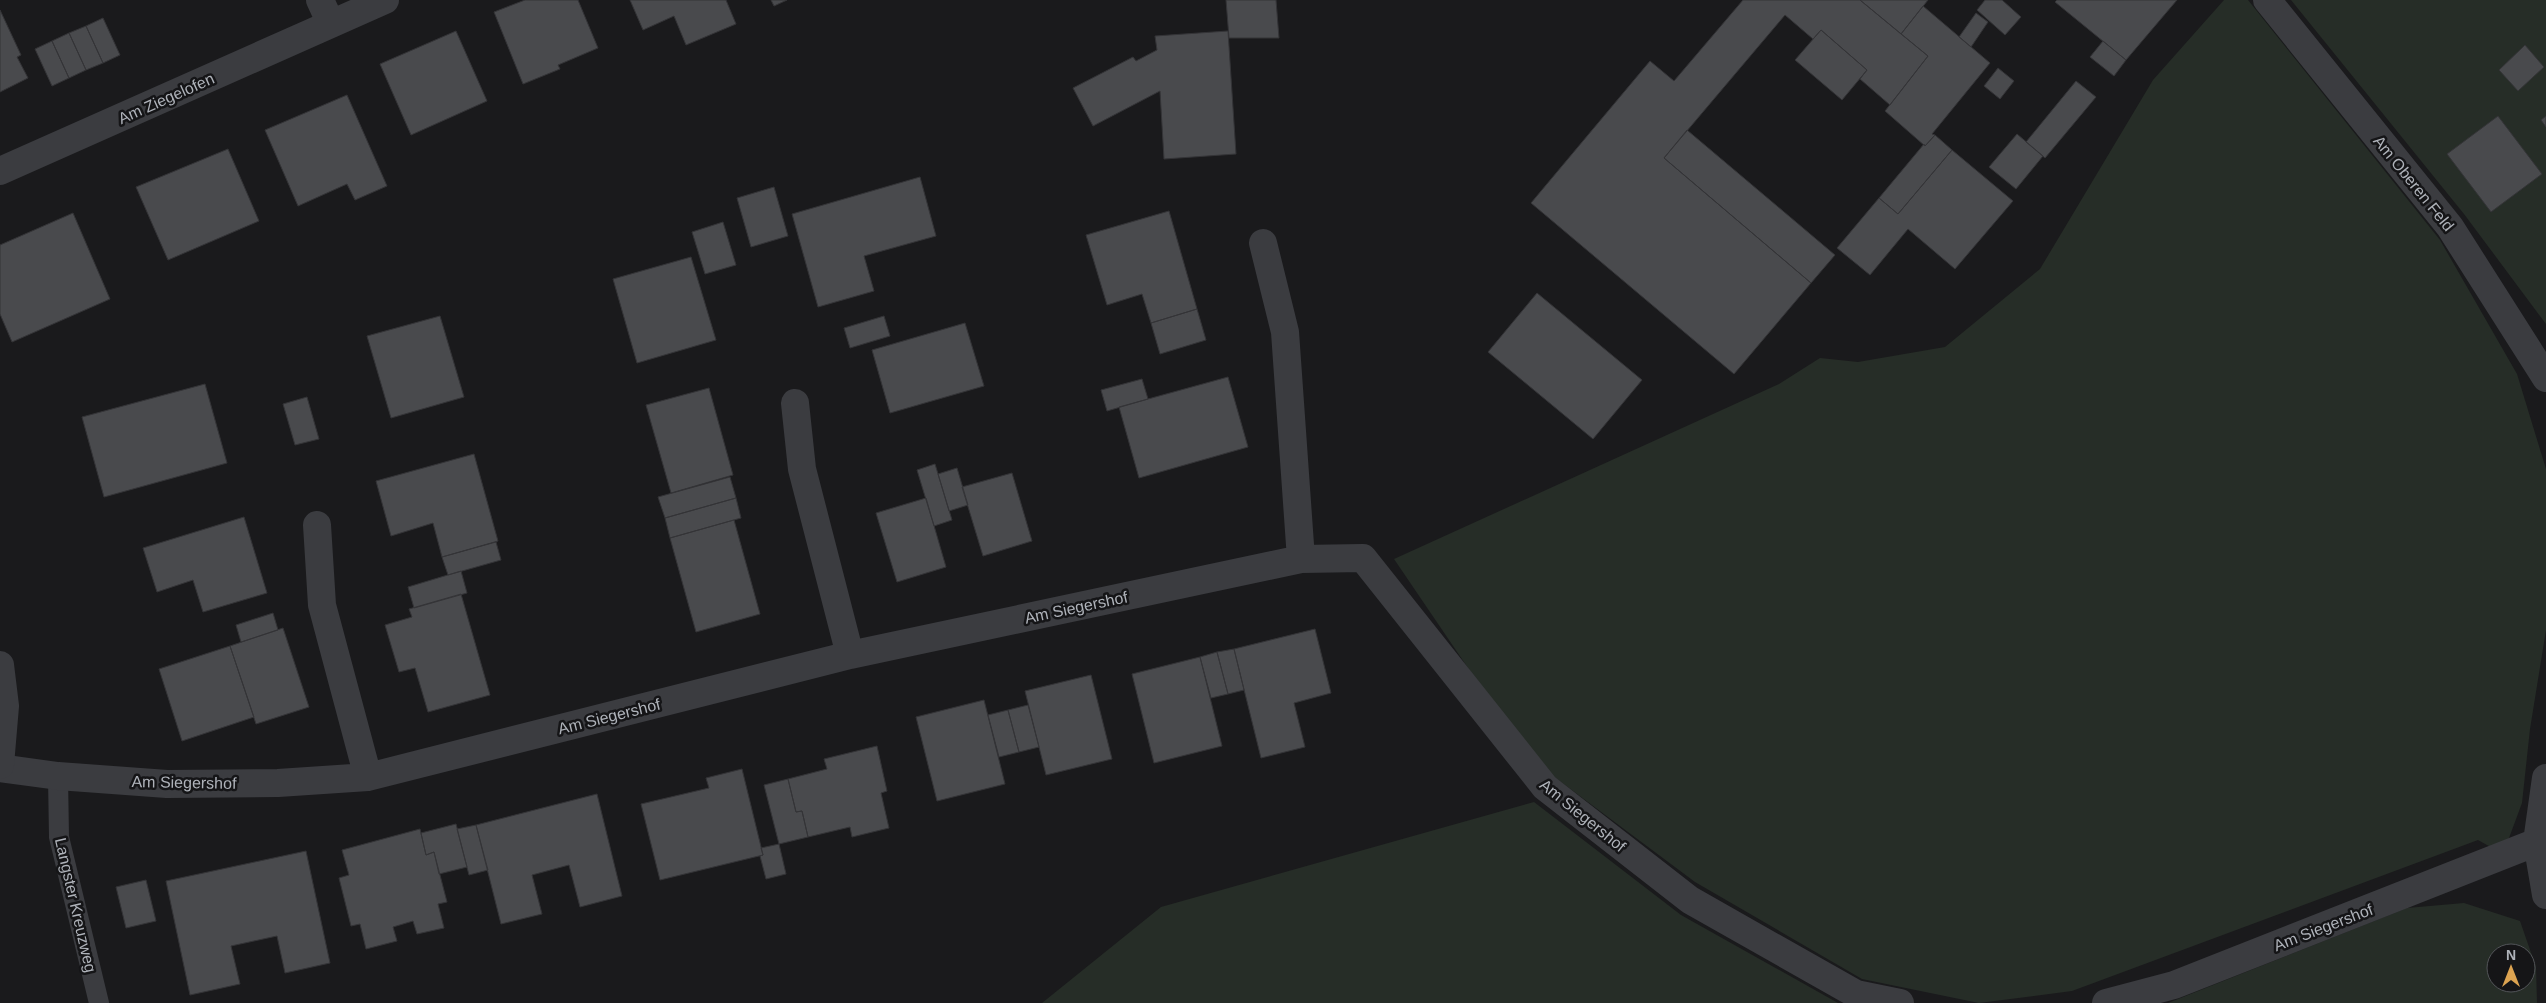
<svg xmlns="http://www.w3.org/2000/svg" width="2546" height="1003" font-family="Helvetica,sans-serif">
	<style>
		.green { fill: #262d27; fill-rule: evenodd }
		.building { fill: #494a4d; stroke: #343437 }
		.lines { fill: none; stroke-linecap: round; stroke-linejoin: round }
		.service { stroke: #3b3c40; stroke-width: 20 }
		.minor { stroke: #3b3c40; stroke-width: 28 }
		.tertiary { stroke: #3b3c40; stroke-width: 28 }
		.labels { text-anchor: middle; stroke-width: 5; stroke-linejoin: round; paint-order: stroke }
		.street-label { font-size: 16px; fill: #aeb2b9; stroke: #151517 }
	</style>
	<rect width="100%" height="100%" fill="#1a1a1c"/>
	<path class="green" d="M2224,0H2248L2440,240L2517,374L2546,469V630L2530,729L2522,803L2509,838L2496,850L2478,840L2072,991L1979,1003L1862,979L1695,882L1553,776L1502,718L1394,559L1779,384L1820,358L1858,362L1945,347L2040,269L2153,80Z
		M2291,0H2546V324L2464,214Z
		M1534,802L1681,915L1838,1003H1042L1161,907Z
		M2464,903L2520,921L2536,967L2537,1003H2168L2407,908ZM2496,953H2526V983H2496Z"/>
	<path class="building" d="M525,0H578L598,48L558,65L560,69L523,84L494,12Z
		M630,0H726L736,24L686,45L674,16L643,30Z
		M771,0H787L774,6Z
		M1226,0H1276L1279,38H1229Z
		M1743,0H1860L1928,56L1890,105L1860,79L1867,70L1821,30L1813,39L1785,15L1664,158L1811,283L1734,374L1531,203L1650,61L1674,81Z
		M1860,0H1928L1901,34Z
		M1985,0H2002L2021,17L2005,35L1977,10Z
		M2057,0H2177L2126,60L2055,2Z
		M1923,6L1990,63L1932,134L1935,135L1925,146L1885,111L1928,56L1901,34Z
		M0,10L21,55L17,57L28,78L0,92Z
		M1976,13L1988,22L1971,47L1959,37Z
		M103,18L120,55L103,63L86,26Z
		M86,26L103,63L86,70L69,33Z
		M1821,30L1867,70L1842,100L1795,60Z
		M456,31L487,101L411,135L380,64Z
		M1228,31L1236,154L1164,159L1160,91L1093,126L1073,88L1133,57L1136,61L1157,50L1155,36Z
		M69,33L86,70L69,78L52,41Z
		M52,41L69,78L52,86L35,49Z
		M2103,41L2126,60L2114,76L2090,57Z
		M2525,45L2544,67L2518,91L2499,70Z
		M1998,68L2014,81L2000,99L1984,86Z
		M2076,81L2096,97L2045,158L2026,142Z
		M347,95L387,186L355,200L347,184L298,206L265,130Z
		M2498,116L2542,174L2491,212L2447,154Z
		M2546,116V127L2541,120Z
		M1687,130L1835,255L1811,283L1664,158Z
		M2017,134L2043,156L2016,189L1989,167Z
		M1935,135L1952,150L1898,214L1879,198L1924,144L1925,146Z
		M228,149L259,221L168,260L136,187Z
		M1952,150L2013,201L1955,269L1908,229L1870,275L1837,248L1879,198L1898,214Z
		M920,177L936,236L864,256L874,291L818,307L792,214Z
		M774,187L788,236L751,247L737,198Z
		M1169,211L1197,309L1151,323L1142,294L1107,305L1086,235Z
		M73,213L110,299L12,342L0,314V245Z
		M723,222L736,265L705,274L692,232Z
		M691,257L716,340L637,363L613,279Z
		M1537,293L1642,380L1593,439L1488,352Z
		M1197,309L1206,340L1160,354L1151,323Z
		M440,316L464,397L391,418L367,336Z
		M884,316L890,336L850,348L844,328Z
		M965,323L984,386L890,413L872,350Z
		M1228,377L1248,447L1139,478L1119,407Z
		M1142,379L1148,399L1107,411L1101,390Z
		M205,384L227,463L104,497L82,417Z
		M709,388L733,475L671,493L646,405Z
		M307,397L319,439L295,445L283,404Z
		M474,454L498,541L442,557L433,523L391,536L376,481Z
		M935,464L952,520L934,526L917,470Z
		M957,468L968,505L949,511L938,474Z
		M1012,473L1032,541L983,556L962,487Z
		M730,477L736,498L665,518L658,497Z
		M736,498L741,518L670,538L665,518Z
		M926,498L946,567L897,582L876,513Z
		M244,517L267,593L203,612L193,580L157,592L143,548Z
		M734,520L760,614L696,632L670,538Z
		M496,542L501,560L448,575L442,557Z
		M461,571L467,593L414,608L408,587Z
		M461,594L490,695L428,712L415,668L399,672L385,625L412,617L409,609Z
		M273,613L278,630L241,642L236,625Z
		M283,628L309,707L256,724L230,646Z
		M1315,629L1331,693L1294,703L1305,747L1261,758L1234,649Z
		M230,646L254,717L182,741L159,669Z
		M1234,649L1244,690L1228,694L1217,652Z
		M1217,652L1228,694L1211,698L1200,657Z
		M1200,657L1222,746L1154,763L1132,674Z
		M1091,675L1112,759L1046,775L1025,691Z
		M984,700L1005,784L937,801L916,717Z
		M1028,705L1039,747L1019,752L1008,710Z
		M1008,710L1019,752L999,757L988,715Z
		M877,746L887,791L881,793L889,828L852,837L850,827L808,837L802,811L796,812L788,779L827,769L824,759Z
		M742,769L763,855L660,880L641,804L709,788L706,778Z
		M788,779L796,812L802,811L808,837L779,844L764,785Z
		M597,794L622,896L580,907L569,865L532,875L542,914L501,924L476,825Z
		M456,824L467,867L439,874L434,852L426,855L421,833Z
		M476,825L488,870L469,875L457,829Z
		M420,829L426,855L434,852L447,902L438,904L444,928L417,934L413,921L393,927L397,941L366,949L360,924L351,926L339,878L349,875L342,850Z
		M779,844L786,874L766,879L760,856L763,855L761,848Z
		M306,851L330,963L285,973L277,936L231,946L240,984L190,995L166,881Z
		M146,880L156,921L126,928L116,887Z"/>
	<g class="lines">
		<path class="service" d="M58,776L59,837L99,1003"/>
		<path class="minor" d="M320,0L331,24
			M2267,0L2450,227L2546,378
			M0,171L385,0
			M1263,243L1285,332L1301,559
			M795,403L802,469L850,655
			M317,525L322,605L368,777
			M0,768L58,776L167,784L278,783L368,777L850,655L1301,559L1363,558L1545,787L1690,900L1856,994L1900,1003
			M2546,778L2537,842L2546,895
			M2106,1003L2174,985L2537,842"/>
		<path class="tertiary" d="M0,665L5,706L0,765"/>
	</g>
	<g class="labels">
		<g class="street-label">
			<text transform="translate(166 98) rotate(-24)" y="6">Am Ziegelofen</text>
			<text transform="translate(2414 183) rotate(51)" y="6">Am Oberen Feld</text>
			<text transform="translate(1076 607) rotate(-12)" y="6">Am Siegershof</text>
			<text transform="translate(609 716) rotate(-14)" y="6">Am Siegershof</text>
			<text transform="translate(184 782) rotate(1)" y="6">Am Siegershof</text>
			<text transform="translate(1583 815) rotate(39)" y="6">Am Siegershof</text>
			<text transform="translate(76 905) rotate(77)" y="6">Langster Kreuzweg</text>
			<text transform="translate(2323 927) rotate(-21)" y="6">Am Siegershof</text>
		</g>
	</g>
	<g transform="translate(2511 968)"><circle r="24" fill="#151517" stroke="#525458"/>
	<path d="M0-4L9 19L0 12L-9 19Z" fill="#dca351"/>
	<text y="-8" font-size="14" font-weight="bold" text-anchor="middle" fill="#aeb2b9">N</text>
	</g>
</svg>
